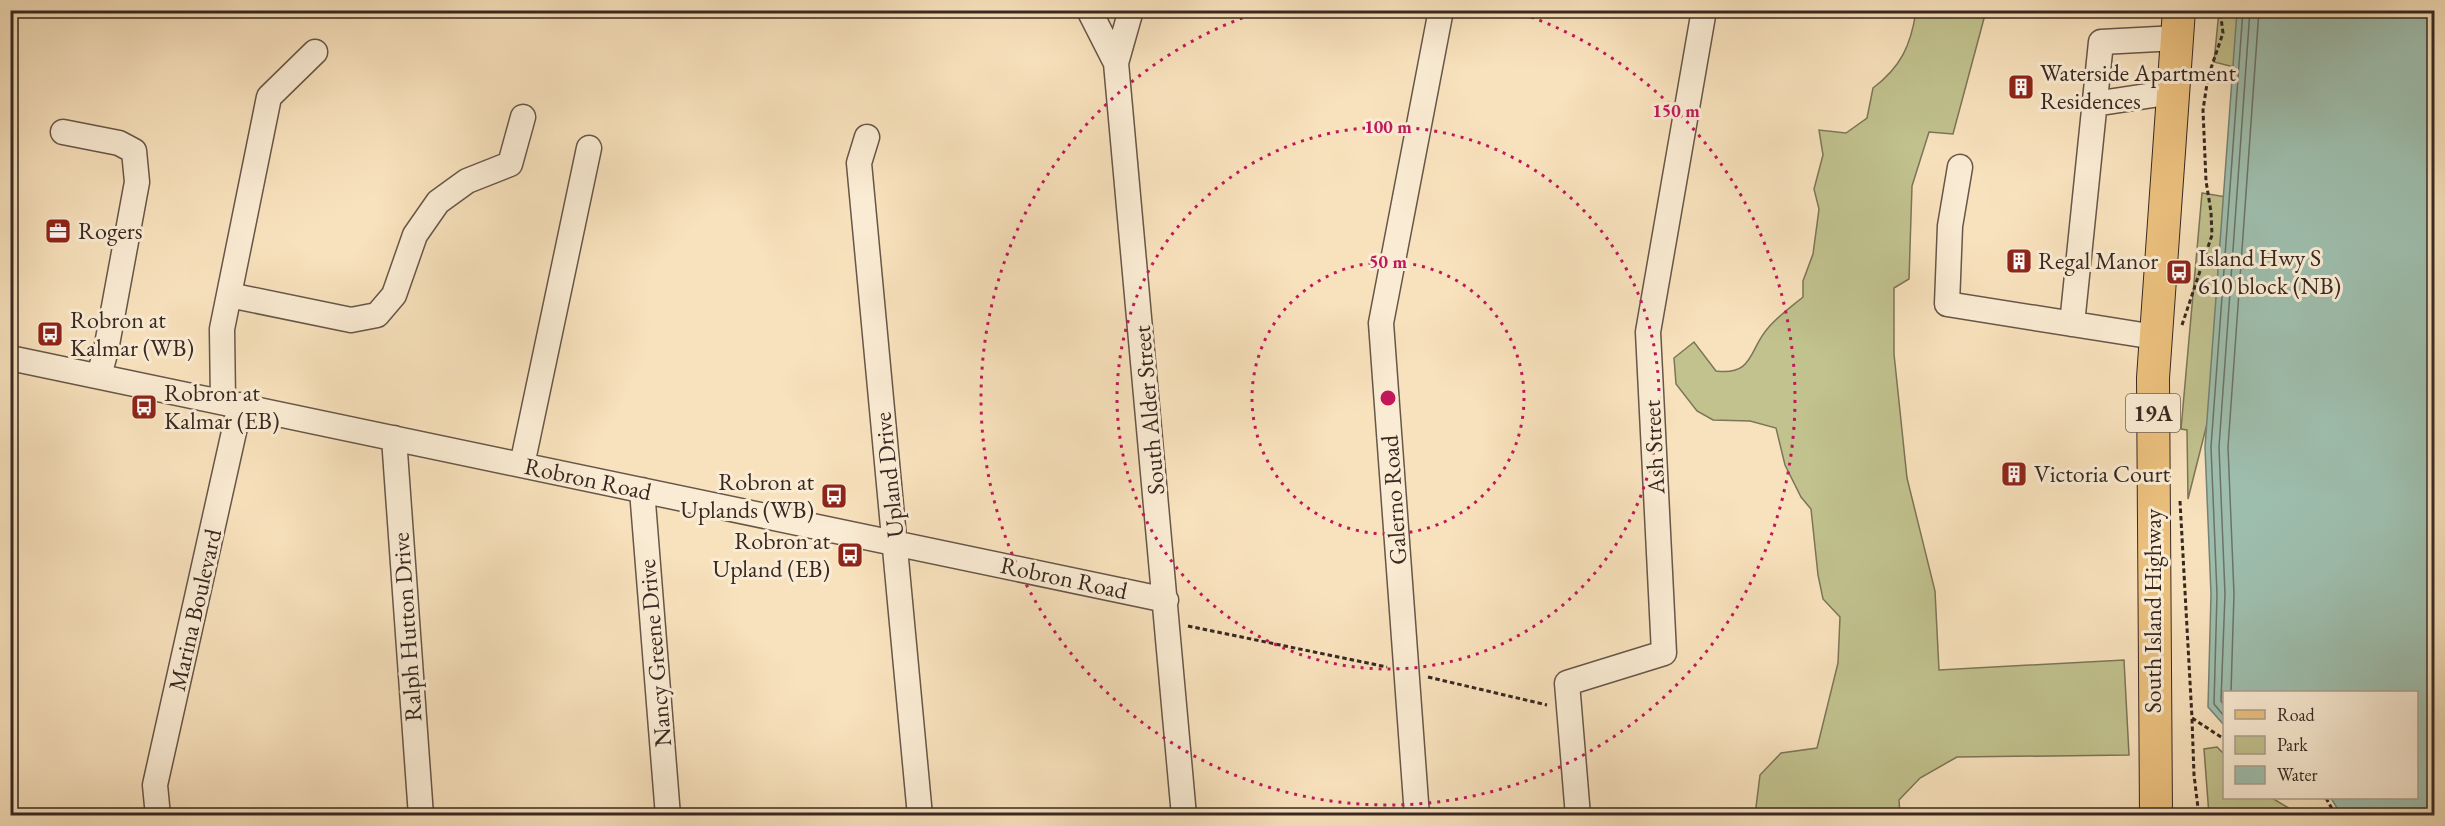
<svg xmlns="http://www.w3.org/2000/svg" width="2445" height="826" font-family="'EB Garamond',serif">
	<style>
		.green { fill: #c1c28e; stroke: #7c7558; stroke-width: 1.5 }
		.water { fill: #9ebead; stroke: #758275; stroke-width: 1.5 }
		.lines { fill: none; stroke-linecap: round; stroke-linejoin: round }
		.shore { stroke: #6b7368; stroke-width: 1.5 }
		.minor-casing { stroke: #685649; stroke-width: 27 }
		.major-casing { stroke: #382822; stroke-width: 34 }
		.path { stroke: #382822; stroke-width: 3; stroke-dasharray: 4.5 3; stroke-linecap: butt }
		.minor { stroke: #faecd4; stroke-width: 24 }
		.major { stroke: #ecc17e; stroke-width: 32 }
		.ring { fill: none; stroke: #c2185b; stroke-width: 3; stroke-dasharray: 3 6 }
		.labels { text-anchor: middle; stroke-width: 6; stroke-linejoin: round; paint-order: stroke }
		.shield { fill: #faecd4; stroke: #726357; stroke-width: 1.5 }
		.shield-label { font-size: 22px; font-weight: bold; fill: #382822 }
		.poi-label { font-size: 24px; fill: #382822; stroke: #faecd4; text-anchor: start }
		.street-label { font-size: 24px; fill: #382822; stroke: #faecd4 }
		.centre { fill: #c2185b; stroke: #faecd4; stroke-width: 3 }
		.ring-label { font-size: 18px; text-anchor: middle; font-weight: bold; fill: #c2185b; stroke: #faecd4; stroke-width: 6; stroke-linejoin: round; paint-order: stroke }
	</style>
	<rect width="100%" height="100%" fill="#f8e2bd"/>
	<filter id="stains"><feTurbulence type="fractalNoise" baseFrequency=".00333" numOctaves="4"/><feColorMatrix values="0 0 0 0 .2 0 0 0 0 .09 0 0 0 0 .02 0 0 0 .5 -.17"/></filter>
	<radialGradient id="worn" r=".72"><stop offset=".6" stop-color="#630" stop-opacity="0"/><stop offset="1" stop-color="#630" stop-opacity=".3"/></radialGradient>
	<path class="green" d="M1916,11H1986L1953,134L1929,132L1912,186L1909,279L1894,288V354L1907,478L1935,591L1939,670L2124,660L2129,755L1957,757L1920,778L1899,800L1900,815H1755L1760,775L1781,753L1817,748L1838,663L1840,617L1823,599L1818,575L1811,509L1801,497L1785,465L1776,428L1750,421L1713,420L1697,411L1676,384L1674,358L1694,342L1716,371C1754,376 1749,349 1768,328C1778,316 1791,307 1803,297V281L1813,254L1819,209L1814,189L1823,155L1819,130L1846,133L1867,118L1873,88C1901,67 1911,45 1916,11Z
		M2219,11H2260L2258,73L2214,62Z
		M2202,193L2239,199L2211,408L2188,499L2187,430L2181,429Z
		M2217,747L2224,754V798H2272L2300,815H2209L2204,749Z"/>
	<path class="water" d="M2237,11H2434V815H2341L2331,798H2416V692H2224V725L2208,707L2211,594L2205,447Z"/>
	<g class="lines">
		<path class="shore" d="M2231,692L2234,594L2228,447L2259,10
			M2224,705L2221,701L2225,594L2219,447L2250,10
			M2224,716L2214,704L2217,594L2211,447L2243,10"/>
		<defs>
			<path id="minor" d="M1089,10L1116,63L1184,816
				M1116,63L1131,10
				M2094,104L2173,92
				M63,132L119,143L134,151L137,182L106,350L99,376
				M867,137L859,163L920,816
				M1960,167L1950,226L1947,304L2155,337
				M229,295L351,320L377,315L394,295L415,235L438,202L467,181L510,164L523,117
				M2072,324L2101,42L2177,38
				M10,358L1166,600
				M223,402L222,329L269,97L315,52
				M394,438L421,816
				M522,465L589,148
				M642,490L668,816
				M158,816L155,785L240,405
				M1417,816L1381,323L1441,10
				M1578,816L1567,683L1664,653L1648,332L1704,10"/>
			<path id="major" d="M2156,816L2153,378L2179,10"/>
		</defs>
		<use href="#minor" class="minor-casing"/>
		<use href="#major" class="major-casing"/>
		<path class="path" d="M2182,325L2212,235L2211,212L2206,181L2203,110L2208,77L2223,33L2220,10
			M2180,501L2192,718L2224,739
			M1188,626L1387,667
			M1428,677L1547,705
			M2192,719L2194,775L2199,816
			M2326,798L2336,816"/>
		<use href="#minor" class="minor"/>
		<use href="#major" class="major"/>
	</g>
	<g class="ring">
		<circle cx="1388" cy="398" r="136"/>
		<circle cx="1388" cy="398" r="271"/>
		<path d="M1514 11A407 407 0 1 1 1262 11"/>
	</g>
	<defs>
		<symbol id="building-square" viewBox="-11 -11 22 22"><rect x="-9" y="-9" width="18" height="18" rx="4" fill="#8f2418" stroke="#faecd4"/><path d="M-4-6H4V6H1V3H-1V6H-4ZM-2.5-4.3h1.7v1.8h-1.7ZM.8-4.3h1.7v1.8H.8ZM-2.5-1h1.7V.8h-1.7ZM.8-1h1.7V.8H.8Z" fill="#fff"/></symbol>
		<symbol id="office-square" viewBox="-11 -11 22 22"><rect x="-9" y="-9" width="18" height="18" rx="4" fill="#8f2418" stroke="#faecd4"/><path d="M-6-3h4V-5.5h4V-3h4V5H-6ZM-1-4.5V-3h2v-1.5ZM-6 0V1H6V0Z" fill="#fff"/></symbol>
		<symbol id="bus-square" viewBox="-11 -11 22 22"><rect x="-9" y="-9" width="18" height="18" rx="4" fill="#8f2418" stroke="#faecd4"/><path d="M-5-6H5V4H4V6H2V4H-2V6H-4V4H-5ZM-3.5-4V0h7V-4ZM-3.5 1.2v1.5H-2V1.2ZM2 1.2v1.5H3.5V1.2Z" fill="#fff"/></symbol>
	</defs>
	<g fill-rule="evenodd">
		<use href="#building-square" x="2006" y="72" width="30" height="30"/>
		<use href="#office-square" x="43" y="216" width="30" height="30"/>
		<use href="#building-square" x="2004" y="246" width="30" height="30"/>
		<use href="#bus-square" x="2164" y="257" width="30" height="30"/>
		<use href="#bus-square" x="35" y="319" width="30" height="30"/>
		<use href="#bus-square" x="129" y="392" width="30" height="30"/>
		<use href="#building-square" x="1999" y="459" width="30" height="30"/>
		<use href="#bus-square" x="819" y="481" width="30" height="30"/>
		<use href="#bus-square" x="835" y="540" width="30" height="30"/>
	</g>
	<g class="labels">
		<rect class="shield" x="2126" y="394" width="54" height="38" rx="4.5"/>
		<g class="shield-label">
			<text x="2153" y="421">19A</text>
		</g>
		<g class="poi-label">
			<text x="2040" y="81">Waterside Apartment<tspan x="2040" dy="28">Residences</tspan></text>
			<text x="78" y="239">Rogers</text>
			<text x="2198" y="266">Island Hwy S<tspan x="2198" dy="28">610 block (NB)</tspan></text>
			<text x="2038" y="269">Regal Manor</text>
			<text x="70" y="328">Robron at<tspan x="70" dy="28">Kalmar (WB)</tspan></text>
			<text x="164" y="401">Robron at<tspan x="164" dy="28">Kalmar (EB)</tspan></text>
			<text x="2034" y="482">Victoria Court</text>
			<text x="814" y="490" text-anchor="end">Robron at<tspan x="814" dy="28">Uplands (WB)</tspan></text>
			<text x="830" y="549" text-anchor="end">Robron at<tspan x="830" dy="28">Upland (EB)</tspan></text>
		</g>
		<g class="street-label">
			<text transform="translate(1149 410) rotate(-95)" y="8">South Alder Street</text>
			<text transform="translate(1654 447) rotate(-93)" y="8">Ash Street</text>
			<text transform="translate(889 475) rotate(-96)" y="8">Upland Drive</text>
			<text transform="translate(588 479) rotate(12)" y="8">Robron Road</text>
			<text transform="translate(1394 500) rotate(-94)" y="8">Galerno Road</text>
			<text transform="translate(1064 578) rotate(12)" y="8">Robron Road</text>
			<text transform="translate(195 610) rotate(-77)" y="8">Marina Boulevard</text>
			<text transform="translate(2153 611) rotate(-90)" y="8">South Island Highway</text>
			<text transform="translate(407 627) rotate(-94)" y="8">Ralph Hutton Drive</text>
			<text transform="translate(655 653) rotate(-95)" y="8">Nancy Greene Drive</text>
		</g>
	</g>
	<circle cx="1388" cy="398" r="9" class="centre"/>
	<g class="ring-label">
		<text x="1676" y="117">150 m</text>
		<text x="1388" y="133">100 m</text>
		<text x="1388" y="268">50 m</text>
	</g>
	<rect width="2445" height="826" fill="none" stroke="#f8e2bd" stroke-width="36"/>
	<rect x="12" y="12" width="2421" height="802" fill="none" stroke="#382822" stroke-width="3"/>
	<rect x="18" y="18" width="2409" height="790" fill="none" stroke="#382822" stroke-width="1.5"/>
	<rect x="2223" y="691" width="195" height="108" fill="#faecd4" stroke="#ac9e8d" stroke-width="1.5"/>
	<rect x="2235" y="710" width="30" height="9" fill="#ecc17e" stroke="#ac9e8d" stroke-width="1.5"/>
	<text x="2277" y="721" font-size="18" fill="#382822">Road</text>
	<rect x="2235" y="736" width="30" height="18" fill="#c1c28e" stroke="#ac9e8d" stroke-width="1.5"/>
	<text x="2277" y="751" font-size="18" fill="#382822">Park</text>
	<rect x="2235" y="766" width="30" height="18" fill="#9ebead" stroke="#ac9e8d" stroke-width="1.5"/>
	<text x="2277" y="781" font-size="18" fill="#382822">Water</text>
	<rect width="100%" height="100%" filter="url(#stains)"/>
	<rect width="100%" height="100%" fill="url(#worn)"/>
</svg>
